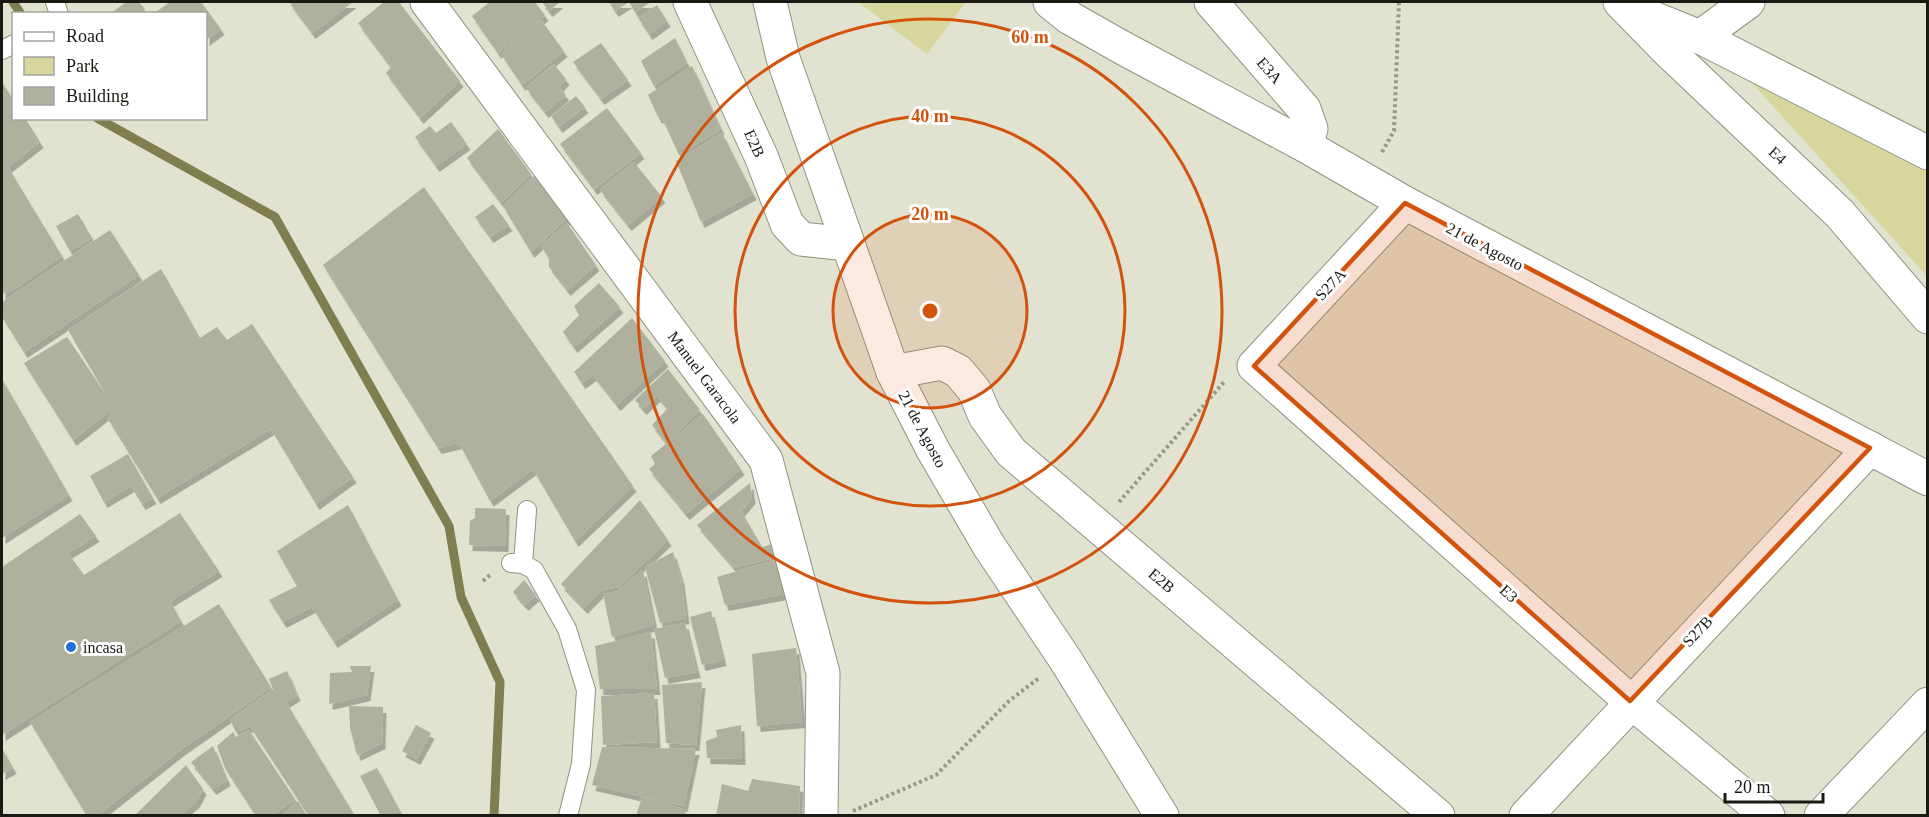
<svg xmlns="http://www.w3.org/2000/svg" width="1929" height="817" font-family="'Times New Roman',serif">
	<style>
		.green { fill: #d7d79d }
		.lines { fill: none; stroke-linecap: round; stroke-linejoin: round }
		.stream { stroke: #7f7e4f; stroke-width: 9 }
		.building { fill: #b0b09e; filter: url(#shadow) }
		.lane-casing { stroke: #919281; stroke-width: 20 }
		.street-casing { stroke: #919281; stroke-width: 35 }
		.secondary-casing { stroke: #919281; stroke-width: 35 }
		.path { stroke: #99998b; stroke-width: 4; stroke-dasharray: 3 3; stroke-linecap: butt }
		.lane { stroke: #fff; stroke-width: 18 }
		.street { stroke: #fff; stroke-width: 33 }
		.secondary { stroke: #fff; stroke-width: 33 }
		.marked { fill: #d3530d; fill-opacity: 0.2; stroke: #d3530d; stroke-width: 4.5; stroke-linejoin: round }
		.ring { fill: none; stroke: #d3530d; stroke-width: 3 }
		.poi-dot { fill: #2270db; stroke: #fff; stroke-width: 2 }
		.labels { text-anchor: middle; stroke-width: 6; stroke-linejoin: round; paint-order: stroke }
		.street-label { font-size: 16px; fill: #1a1a14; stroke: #fff }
		.poi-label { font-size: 16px; fill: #1a1a14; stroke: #fff; text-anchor: start }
		.centre { fill: #d3530d; stroke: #fff; stroke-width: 3 }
		.ring-label { font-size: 18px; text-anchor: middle; font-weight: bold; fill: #d3530d; stroke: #fff; stroke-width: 6; stroke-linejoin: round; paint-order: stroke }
	</style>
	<defs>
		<filter id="shadow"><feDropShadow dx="3.5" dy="6" stdDeviation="0" flood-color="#0004"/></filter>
	</defs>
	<rect width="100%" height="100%" fill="#e1e2cf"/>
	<path class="green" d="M858,2H966L927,54Z
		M1713,40L1927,141V276Z"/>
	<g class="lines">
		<path class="stream" d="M13,2L21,14
			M97,118L275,217L449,526L461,597L500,682L494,816"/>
	</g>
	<path class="building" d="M126,2H139L145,9L138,14H110Z
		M170,2H201L221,29L206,40V14H153Z
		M289,2H353L312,33Z
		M384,2H399L460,81L420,118L386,73L391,67L358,23Z
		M490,2H535L545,15L498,53L472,16Z
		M542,2H560L549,11Z
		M609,2H651L635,12L629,2L615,11Z
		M657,5L667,21L649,34L638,18Z
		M541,20L564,51L522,85L501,54Z
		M675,38L687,63L654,86L641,61Z
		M601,43L628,80L601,99L573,62Z
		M554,64L566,79L559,87L566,95L545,112L526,88Z
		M692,66L721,129L679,155L662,118L658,117L648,95Z
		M2,82L14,101V118H25L40,142L8,167L62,256L16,288L2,294Z
		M576,96L585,107L559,127L551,116Z
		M607,108L641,153L594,189L560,144Z
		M451,122L467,144L436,166L415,137L430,126L436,133Z
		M498,129L531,174L501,203L467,158Z
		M722,133L753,194L701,222L676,161Z
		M634,162L662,197L628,225L600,190Z
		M538,172L567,218L531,252L503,206Z
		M424,187L633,486L575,541L533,469L490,501L459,443L438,448L323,265Z
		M493,204L509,225L490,237L475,217Z
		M78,214L92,238L70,251L56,226Z
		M567,223L596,265L567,290L549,267V258L541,246Z
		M110,230L139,275L24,352L2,317V302Z
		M161,269L200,338L217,327L227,340L252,324L353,477L316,504L271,429L157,498L108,419L114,408L73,440L24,363L67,337L107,396L68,330Z
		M599,283L620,307L574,347L563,332L579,315L574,306Z
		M632,318L665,361L617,405L593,375L582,383L574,372Z
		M668,369L700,410L666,443L652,425L668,408L657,396L643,409L635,400Z
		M2,379L69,495L2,538Z
		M703,414L741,469L686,514L649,469L655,464L651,456Z
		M128,454L153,498L142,504L131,486L104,502L90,476Z
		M750,483L752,498L741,511L762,547L773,544L777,557L734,568L697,525Z
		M640,500L668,540L619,587L602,590L584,608L561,584Z
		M348,505L398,600L334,642L312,607L283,622L269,600L297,586L277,551Z
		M475,508L506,509L505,546L469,545L470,521L475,518Z
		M180,513L219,571L170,601L181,621L2,735V567L80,514L96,536L68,553L84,575Z
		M673,552L681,579L686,618L660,623L645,567Z
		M779,559L789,593L725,605L717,577Z
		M643,570L654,625L612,637L603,594L618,591Z
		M524,580L536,595L525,605L513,592Z
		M219,604L271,687L182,749L97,816H87L30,722Z
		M711,611L723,660L702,665L690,617Z
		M685,623L697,672L665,678L654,629Z
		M651,632L657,689H600L595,646Z
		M796,648L802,722L757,726L752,654Z
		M350,666H371L367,695L329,704L330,673L352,672Z
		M287,671L297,695L286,702L355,816H309L250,726L236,732L230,720L273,689L269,679Z
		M702,682L696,745L666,743L662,685Z
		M654,693L657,742L603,745L601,696Z
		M349,706L383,707L382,743L357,755L350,728Z
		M416,725L431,733L417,759L402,751Z
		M741,725L742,759L707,758L706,741L717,737L716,730Z
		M249,730L295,799L272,816H256L225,768L217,746L233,732L236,737Z
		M213,746L227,780L213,789L191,762Z
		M602,747L696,749L684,806L592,785Z
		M2,748L13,768L2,774Z
		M186,765L203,789L196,802L179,816H134Z
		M377,768L400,811L381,816L360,776Z
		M752,779L800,786L799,816H716L722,784L748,791Z
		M642,797L686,810L685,816H636Z
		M298,801L307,816H281Z"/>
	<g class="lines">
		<defs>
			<path id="lane" d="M55,2L59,14
				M2,50L14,44
				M511,563L523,564L534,570L567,629L586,690L581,764L568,816
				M523,564L527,510"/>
			<path id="street" d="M427,2L766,460L823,673L821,816
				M690,2L761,156L787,224L801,239L848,244
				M1211,2L1304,109L1311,129L1306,146
				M1620,2L1667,50L1840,214L1928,317
				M1638,12L1700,37L1928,153
				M1700,37L1748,2
				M1405,203L1254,366L1630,701L1768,816
				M893,372L942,363L958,371L974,390L985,416L1011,452L1438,816
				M1526,816L1870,448
				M1821,816L1928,704"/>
			<path id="secondary" d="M770,2L783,58L893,372L933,450L989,546L1065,659L1162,816
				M1050,2L1070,18L1123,48L1306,146L1405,203L1928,479"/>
		</defs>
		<use href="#lane" class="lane-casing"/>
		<use href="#street" class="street-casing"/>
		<use href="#secondary" class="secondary-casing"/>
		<path class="path" d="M1382,152L1394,131L1399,2
			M1119,502L1225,381
			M483,581L490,575
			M853,811L936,775L1009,701L1039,678"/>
		<use href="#lane" class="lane"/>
		<use href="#street" class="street"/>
		<use href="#secondary" class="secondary"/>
	</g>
	<path class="marked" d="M1405,203L1870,448L1630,701L1254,366Z"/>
	<circle cx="930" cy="311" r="97" fill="#d3530d" fill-opacity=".12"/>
	<g class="ring">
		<circle cx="930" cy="311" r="97"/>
		<circle cx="930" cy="311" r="195"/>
		<circle cx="930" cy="311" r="292"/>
	</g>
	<circle class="poi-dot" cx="71" cy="647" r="6"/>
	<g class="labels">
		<g class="street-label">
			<text transform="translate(1270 70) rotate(49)" y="6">E3A</text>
			<text transform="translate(755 143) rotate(66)" y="6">E2B</text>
			<text transform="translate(1778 155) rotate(43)" y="6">E4</text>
			<text transform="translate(1485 246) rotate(28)" y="6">21 de Agosto</text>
			<text transform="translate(1330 284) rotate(-47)" y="6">S27A</text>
			<text transform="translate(705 377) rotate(53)" y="6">Manuel Garacola</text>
			<text transform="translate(923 429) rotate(62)" y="6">21 de Agosto</text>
			<text transform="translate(1162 580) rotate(40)" y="6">E2B</text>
			<text transform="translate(1509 593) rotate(42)" y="6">E3</text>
			<text transform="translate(1697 631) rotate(-47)" y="6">S27B</text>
		</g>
		<g class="poi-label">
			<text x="83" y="653">incasa</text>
		</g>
	</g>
	<circle cx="930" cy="311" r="9" class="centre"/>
	<g class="ring-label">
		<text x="1030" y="43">60 m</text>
		<text x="930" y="122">40 m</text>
		<text x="930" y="220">20 m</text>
	</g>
	<rect width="1929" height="817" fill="none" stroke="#1a1a14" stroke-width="6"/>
	<rect x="12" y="12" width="195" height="108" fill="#ffffff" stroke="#a3a3a1" stroke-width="1.5"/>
	<rect x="24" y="32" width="30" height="9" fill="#ffffff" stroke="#a3a3a1" stroke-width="1.5"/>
	<text x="66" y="42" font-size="18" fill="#1a1a14">Road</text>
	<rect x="24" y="57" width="30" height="18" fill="#d7d79d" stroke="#a3a3a1" stroke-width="1.5"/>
	<text x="66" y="72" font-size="18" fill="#1a1a14">Park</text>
	<rect x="24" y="87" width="30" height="18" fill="#b0b09e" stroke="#a3a3a1" stroke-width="1.5"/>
	<text x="66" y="102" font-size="18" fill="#1a1a14">Building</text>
	<path d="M1725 793v9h98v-9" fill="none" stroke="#1a1a14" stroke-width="3"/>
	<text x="1734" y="793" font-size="18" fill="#1a1a14" stroke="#ffffff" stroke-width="4.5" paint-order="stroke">20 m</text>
</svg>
